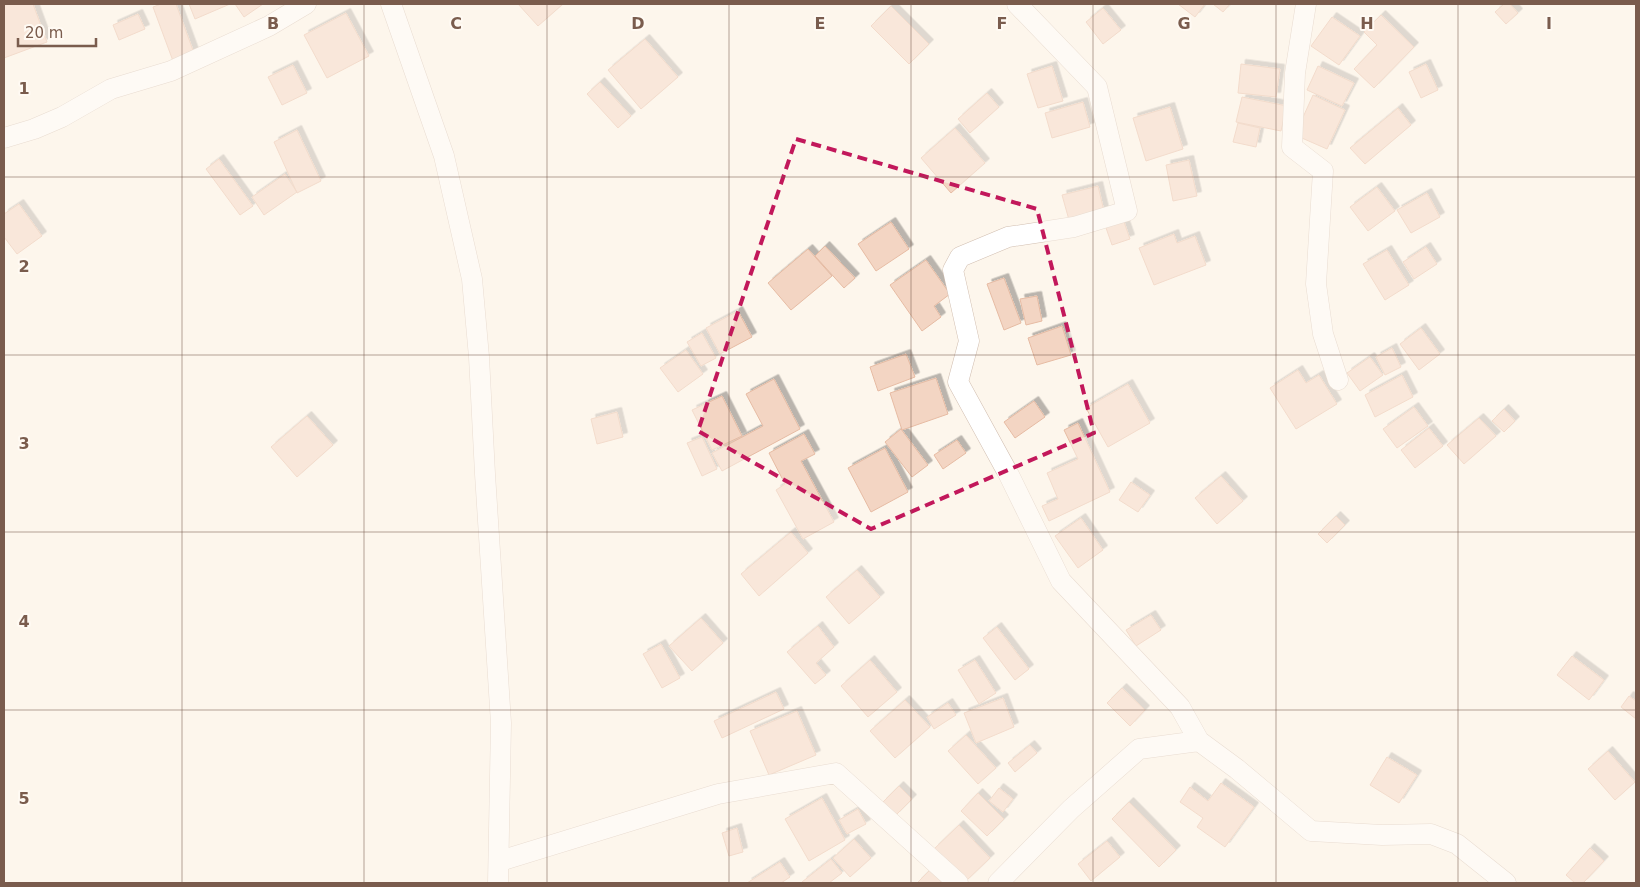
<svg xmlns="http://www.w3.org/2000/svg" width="1640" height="887" font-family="'DejaVu Sans',sans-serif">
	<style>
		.building { fill: #f3d5c3; stroke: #e6bba3; filter: url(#shadow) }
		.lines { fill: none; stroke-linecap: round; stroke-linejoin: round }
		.minor-casing { stroke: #d1beb0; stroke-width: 21 }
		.minor { stroke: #fff; stroke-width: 20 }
		.marked { fill: none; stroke: #c2185b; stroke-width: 4; stroke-dasharray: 10 6; stroke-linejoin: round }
		.grid { fill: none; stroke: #7a5c4d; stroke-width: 1; stroke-opacity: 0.55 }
		.grid-label { font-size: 16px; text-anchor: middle; font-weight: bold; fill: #7a5c4d; stroke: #fffaf3; stroke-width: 4; stroke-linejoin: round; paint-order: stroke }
	</style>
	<defs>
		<filter id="shadow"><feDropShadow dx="4.5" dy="-4.5" stdDeviation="0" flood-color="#0004"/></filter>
	</defs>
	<rect width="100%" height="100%" fill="#fdf6ec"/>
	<path class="building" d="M8,4H33L47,42L4,58V5Z
		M161,4H176L194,53L173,61L153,7Z
		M189,4H230L195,19Z
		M235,4H263L244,17Z
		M518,4H563L538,26Z
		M1178,4H1205L1195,17Z
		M1213,4H1230L1223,12Z
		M1504,4H1510L1518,13L1506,24L1495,12Z
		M891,6L929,44L909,64L871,26Z
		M1103,8L1121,30L1103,44L1086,22Z
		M346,13L369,56L327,78L304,35Z
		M138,14L145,29L119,40L113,25Z
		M1381,15L1414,47L1374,88L1354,69L1377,45L1364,32Z
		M1332,17L1360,36L1339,65L1311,46Z
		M645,39L678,77L641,109L608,70Z
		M1241,64L1280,69L1276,97L1238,93Z
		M1426,64L1438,90L1421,98L1409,72Z
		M293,65L307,93L282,105L268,77Z
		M1052,66L1063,101L1038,108L1027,74Z
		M1318,66L1354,83L1342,106L1307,90Z
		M600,82L631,116L618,128L587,94Z
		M987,93L999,107L970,133L958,119Z
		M1313,95L1345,110L1327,149L1295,135Z
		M1242,97L1287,106L1281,131L1236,122Z
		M1083,102L1090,127L1052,138L1045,113Z
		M1170,107L1183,149L1146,161L1133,118Z
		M1398,108L1411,125L1365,164L1350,148Z
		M1238,123L1260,128L1256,147L1233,142Z
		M955,128L985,163L951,193L921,158Z
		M297,130L321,181L297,193L274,142Z
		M219,159L253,206L240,215L206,169Z
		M1189,160L1197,196L1173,201L1166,165Z
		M285,174L297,192L264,215L252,197Z
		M1098,186L1104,211L1069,220L1062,195Z
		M1377,187L1395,211L1368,231L1350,207Z
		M1427,193L1440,217L1411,233L1397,210Z
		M19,204L42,236L17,254L4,237V214Z
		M1123,219L1130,239L1112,245L1105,225Z
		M891,222L909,249L876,271L858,244Z
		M1174,234L1177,243L1195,236L1206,265L1154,285L1139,248Z
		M825,246L855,278L844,288L815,256Z
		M1426,247L1437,264L1414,279L1403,262Z
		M808,249L832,276L791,310L768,283Z
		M1387,250L1409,285L1385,300L1363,264Z
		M926,260L950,294L934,306L941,317L922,331L890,285Z
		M1004,278L1021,323L1004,330L987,284Z
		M1037,296L1042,321L1026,325L1020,299Z
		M738,311L752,337L720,354L706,328Z
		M1062,326L1071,355L1037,365L1028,338Z
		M1421,328L1440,354L1419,370L1400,344Z
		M702,333L716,358L701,366L687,342Z
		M1392,348L1401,367L1385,375L1376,357Z
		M686,350L703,374L678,392L660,368Z
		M906,354L915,377L878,391L870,367Z
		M1370,357L1383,375L1360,391L1347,373Z
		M1298,370L1306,383L1319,375L1337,404L1296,429L1270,388Z
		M1402,375L1413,397L1375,417L1365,395Z
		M936,378L948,414L902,430L890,393Z
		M774,379L800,429L722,471L712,453L763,426L746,394Z
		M1128,384L1150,423L1108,447L1086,408Z
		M722,396L742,436L712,450L692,410Z
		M1034,401L1045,417L1015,438L1004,422Z
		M1414,407L1428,426L1397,448L1383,429Z
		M1504,409L1515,421L1504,432L1492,421Z
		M617,412L623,437L597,444L591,419Z
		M307,416L333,445L297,477L271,447Z
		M1479,418L1496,436L1464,464L1447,445Z
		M1078,423L1110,492L1049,521L1042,506L1058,499L1047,473L1078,459L1064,430Z
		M1429,428L1443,446L1415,468L1401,450Z
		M901,429L928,465L912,477L885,442Z
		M804,434L815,454L801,461L834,522L803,539L776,490L785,484L769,453Z
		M702,437L717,469L702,476L687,443Z
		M957,440L966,453L943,469L934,455Z
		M885,448L908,492L871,512L848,468Z
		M1221,476L1243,501L1217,524L1195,498Z
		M1131,482L1150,495L1138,512L1119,500Z
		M1336,516L1345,525L1327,543L1318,534Z
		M1081,518L1103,550L1078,568L1055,536Z
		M791,532L808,553L759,596L741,574Z
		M857,570L880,597L849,624L826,597Z
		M1151,615L1161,630L1136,646L1126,630Z
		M701,618L723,643L692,671L669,646Z
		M818,626L834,647L816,663L826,675L815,684L787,652Z
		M997,627L1029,669L1015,680L983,638Z
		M661,644L680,678L662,688L643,654Z
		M1572,656L1604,680L1589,700L1557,675Z
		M870,660L897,692L868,717L841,686Z
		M975,660L996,693L979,704L958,670Z
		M1122,688L1145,710L1130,726L1107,703Z
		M776,692L784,709L722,738L714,721Z
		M1629,696L1636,701V719L1621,707Z
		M1003,698L1014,727L976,743L964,713Z
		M905,700L930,727L895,758L870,731Z
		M948,703L956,715L934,729L927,717Z
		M797,711L816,755L769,775L750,731Z
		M966,735L996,768L978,784L948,751Z
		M1030,745L1037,753L1015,772L1008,763Z
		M1608,751L1635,782L1615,800L1588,769Z
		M1387,757L1417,775L1399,803L1370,785Z
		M1221,783L1254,807L1225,847L1197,827L1203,818L1180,802L1190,787L1208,801Z
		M899,786L912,799L895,816L882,803Z
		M999,788L1013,799L1003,812L989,801Z
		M978,793L1004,819L987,836L961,811Z
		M822,798L845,840L809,861L785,819Z
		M1129,802L1176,850L1159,867L1112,819Z
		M858,809L866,824L847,834L839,820Z
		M959,825L990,858L965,882L934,849Z
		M737,828L743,852L729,856L722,833Z
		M854,839L871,858L850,877L833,858Z
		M1107,841L1120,857L1091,881L1078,864Z
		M1590,848L1604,861L1583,883H1575L1566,875Z
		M831,859L842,873L829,883H803L802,882Z
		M780,862L790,877L781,883H747Z
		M933,867L950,883H917Z"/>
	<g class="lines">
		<defs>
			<path id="minor" d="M391,4L444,156L472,279L479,357L485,474L501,723L498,883
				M1017,4L1097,87L1127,211L1074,227L1008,237L960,257L953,270L969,341L958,382L1009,475L1061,581L1180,707L1199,741
				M1306,4L1295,73L1292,147L1323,171L1316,284L1323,334L1338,380
				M4,138L34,129L62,117L111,89L171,71L269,26L306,4
				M500,861L718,794L836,773L958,883
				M998,883L1071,809L1139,749L1199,741L1237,769L1311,831L1382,835L1431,834L1457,844L1506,883"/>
		</defs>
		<use href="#minor" class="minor-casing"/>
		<use href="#minor" class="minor"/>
	</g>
	<path d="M0 0H1640V887H0ZM796,139L1037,209L1094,433L871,529L698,431Z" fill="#fdf6ec" fill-opacity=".55" fill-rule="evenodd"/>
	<path class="marked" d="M796,139L1037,209L1094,433L871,529L698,431Z"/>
	<path class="grid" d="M182,4V883M364,4V883M547,4V883M729,4V883M911,4V883M1093,4V883M1276,4V883M1458,4V883M4,177H1636M4,355H1636M4,532H1636M4,710H1636"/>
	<g class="grid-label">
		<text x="273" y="29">B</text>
		<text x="456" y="29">C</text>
		<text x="638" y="29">D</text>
		<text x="820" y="29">E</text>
		<text x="1002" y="29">F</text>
		<text x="1184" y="29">G</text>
		<text x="1367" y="29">H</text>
		<text x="1549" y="29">I</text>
		<text x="24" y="94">1</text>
		<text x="24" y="272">2</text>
		<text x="24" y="449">3</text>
		<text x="24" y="627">4</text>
		<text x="24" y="804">5</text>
	</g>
	<rect width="1640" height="887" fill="none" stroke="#7a5c4d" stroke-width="10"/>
	<path d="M18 38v8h78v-8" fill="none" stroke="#7a5c4d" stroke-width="2.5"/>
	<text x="25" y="38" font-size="15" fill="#7a5c4d" stroke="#fffaf3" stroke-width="4" paint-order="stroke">20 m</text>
</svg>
